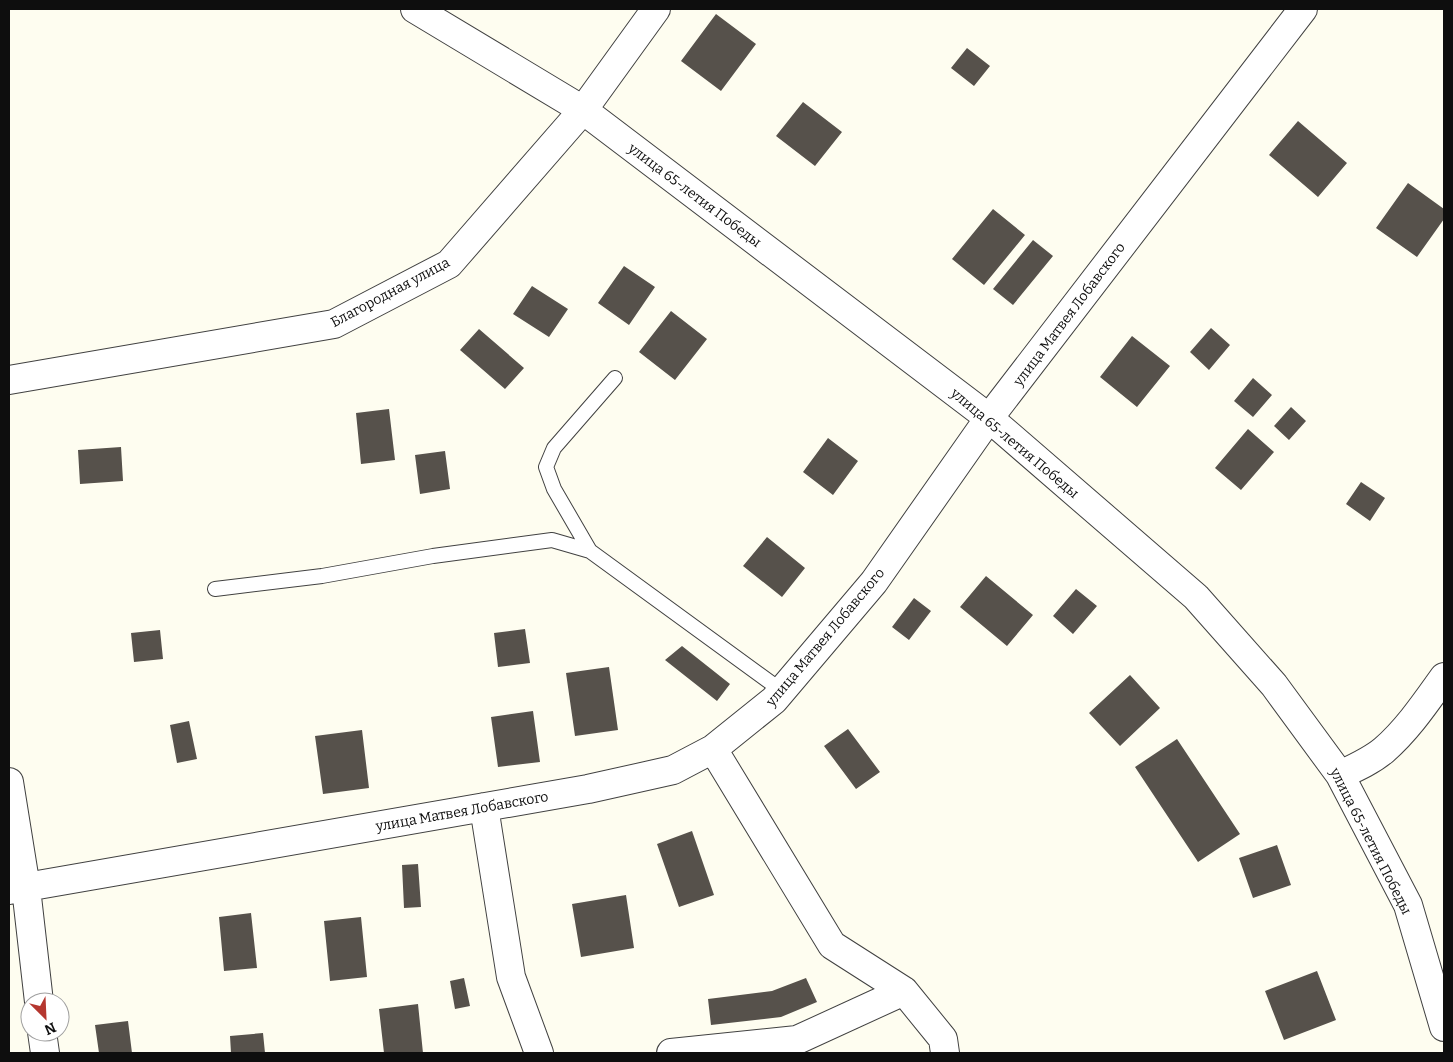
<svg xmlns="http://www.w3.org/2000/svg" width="1453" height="1062" font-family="Bitter,serif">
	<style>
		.building { fill: #56514b }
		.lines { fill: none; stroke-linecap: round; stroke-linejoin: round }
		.service-casing { stroke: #414141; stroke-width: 16 }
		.minor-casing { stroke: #414141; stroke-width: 30 }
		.service { stroke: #fff; stroke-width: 14 }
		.minor { stroke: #fff; stroke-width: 28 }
		.labels { text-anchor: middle; stroke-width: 5; stroke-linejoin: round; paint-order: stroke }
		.street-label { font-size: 14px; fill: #0e0e0e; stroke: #fff }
	</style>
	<rect width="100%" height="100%" fill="#fefdf0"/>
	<path class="building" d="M716,14L756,44L721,91L681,61Z
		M967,48L990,66L974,86L951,68Z
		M803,102L842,132L815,166L776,136Z
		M1298,121L1347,163L1318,197L1269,155Z
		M1408,183L1444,209V219L1417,257L1376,228Z
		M993,209L1025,235L984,285L952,259Z
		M1033,240L1053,256L1013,305L993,289Z
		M624,266L655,287L629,325L598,303Z
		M532,286L568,309L549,337L513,314Z
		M671,311L707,339L675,380L639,352Z
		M1211,328L1230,345L1209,370L1190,352Z
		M479,329L524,368L505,389L460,350Z
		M1132,336L1170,366L1137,407L1100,377Z
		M1253,378L1272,395L1253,417L1234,401Z
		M1291,407L1306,421L1289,440L1274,426Z
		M389,409L395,460L361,464L356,413Z
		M1248,429L1274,452L1241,490L1215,468Z
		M828,438L858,461L833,495L803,472Z
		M121,447L123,481L80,484L78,450Z
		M445,451L450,489L420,494L415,455Z
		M1361,482L1385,498L1370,521L1346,504Z
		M767,537L805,568L782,597L743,566Z
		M986,576L1033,615L1007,646L960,607Z
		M1076,589L1097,606L1073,634L1053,616Z
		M914,598L931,611L909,640L892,627Z
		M525,629L530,663L498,667L494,633Z
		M160,630L163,659L134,662L131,633Z
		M682,646L730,684L717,701L665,660Z
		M609,667L618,730L575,736L566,673Z
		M1130,675L1160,708L1120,746L1089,713Z
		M533,711L540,762L498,767L491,717Z
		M189,721L197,759L177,763L170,725Z
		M848,729L880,772L856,789L824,746Z
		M362,730L369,788L323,794L315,736Z
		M1177,739L1240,834L1198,862L1135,767Z
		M692,831L714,895L679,907L657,844Z
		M1277,845L1291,885L1253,898L1239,858Z
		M418,864L421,907L404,908L402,865Z
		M626,895L634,948L581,957L572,904Z
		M251,913L257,968L224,971L219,917Z
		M361,917L367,977L330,981L324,921Z
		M1317,971L1336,1020L1284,1040L1265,991Z
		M464,978L470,1006L455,1009L450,981Z
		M806,978L817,1002L781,1017L711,1025L708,999L772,991Z
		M418,1004L423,1053H384L379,1009Z
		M128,1021L132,1053H99L95,1025Z
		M263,1033L265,1053H231L230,1036Z"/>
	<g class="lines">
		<defs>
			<path id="service" d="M590,551L554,489L546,467L554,448L615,378
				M215,589L322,576L433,556L552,540L590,551L782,691"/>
			<path id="minor" d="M415,9L583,110L989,418L1196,597L1274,685L1340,775L1408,905L1444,1027
				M9,380L334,324L449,264L583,110L656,9
				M713,749L832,945L904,991
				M1340,775C1355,768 1371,761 1384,750C1408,729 1426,702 1444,677
				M9,782L26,888L39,1002
				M484,807L511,977L539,1053
				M9,890L588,789L673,770L713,749L774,700L874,582L989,418L1303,9
				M42,1032L45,1053
				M671,1053L797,1040L904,991L943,1039L945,1053"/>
		</defs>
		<use href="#service" class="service-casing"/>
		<use href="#minor" class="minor-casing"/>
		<use href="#service" class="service"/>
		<use href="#minor" class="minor"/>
	</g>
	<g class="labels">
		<g class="street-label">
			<text transform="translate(695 195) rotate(37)" y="5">улица 65-летия Победы</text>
			<text transform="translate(390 292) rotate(-28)" y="5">Благородная улица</text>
			<text transform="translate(1069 314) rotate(-53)" y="5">улица Матвея Лобавского</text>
			<text transform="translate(1015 443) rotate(40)" y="5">улица 65-летия Победы</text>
			<text transform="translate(825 637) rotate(-50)" y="5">улица Матвея Лобавского</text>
			<text transform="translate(462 811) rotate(-10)" y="5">улица Матвея Лобавского</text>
			<text transform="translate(1371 841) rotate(63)" y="5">улица 65-летия Победы</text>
		</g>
	</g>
	<rect width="1453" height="1062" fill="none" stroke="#0e0e0e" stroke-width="20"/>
	<g transform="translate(45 1017) rotate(156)"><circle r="24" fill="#ffffff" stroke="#9f9f9f"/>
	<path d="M0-4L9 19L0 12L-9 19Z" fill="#b5372f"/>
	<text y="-8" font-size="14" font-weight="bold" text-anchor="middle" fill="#0e0e0e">N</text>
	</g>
</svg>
